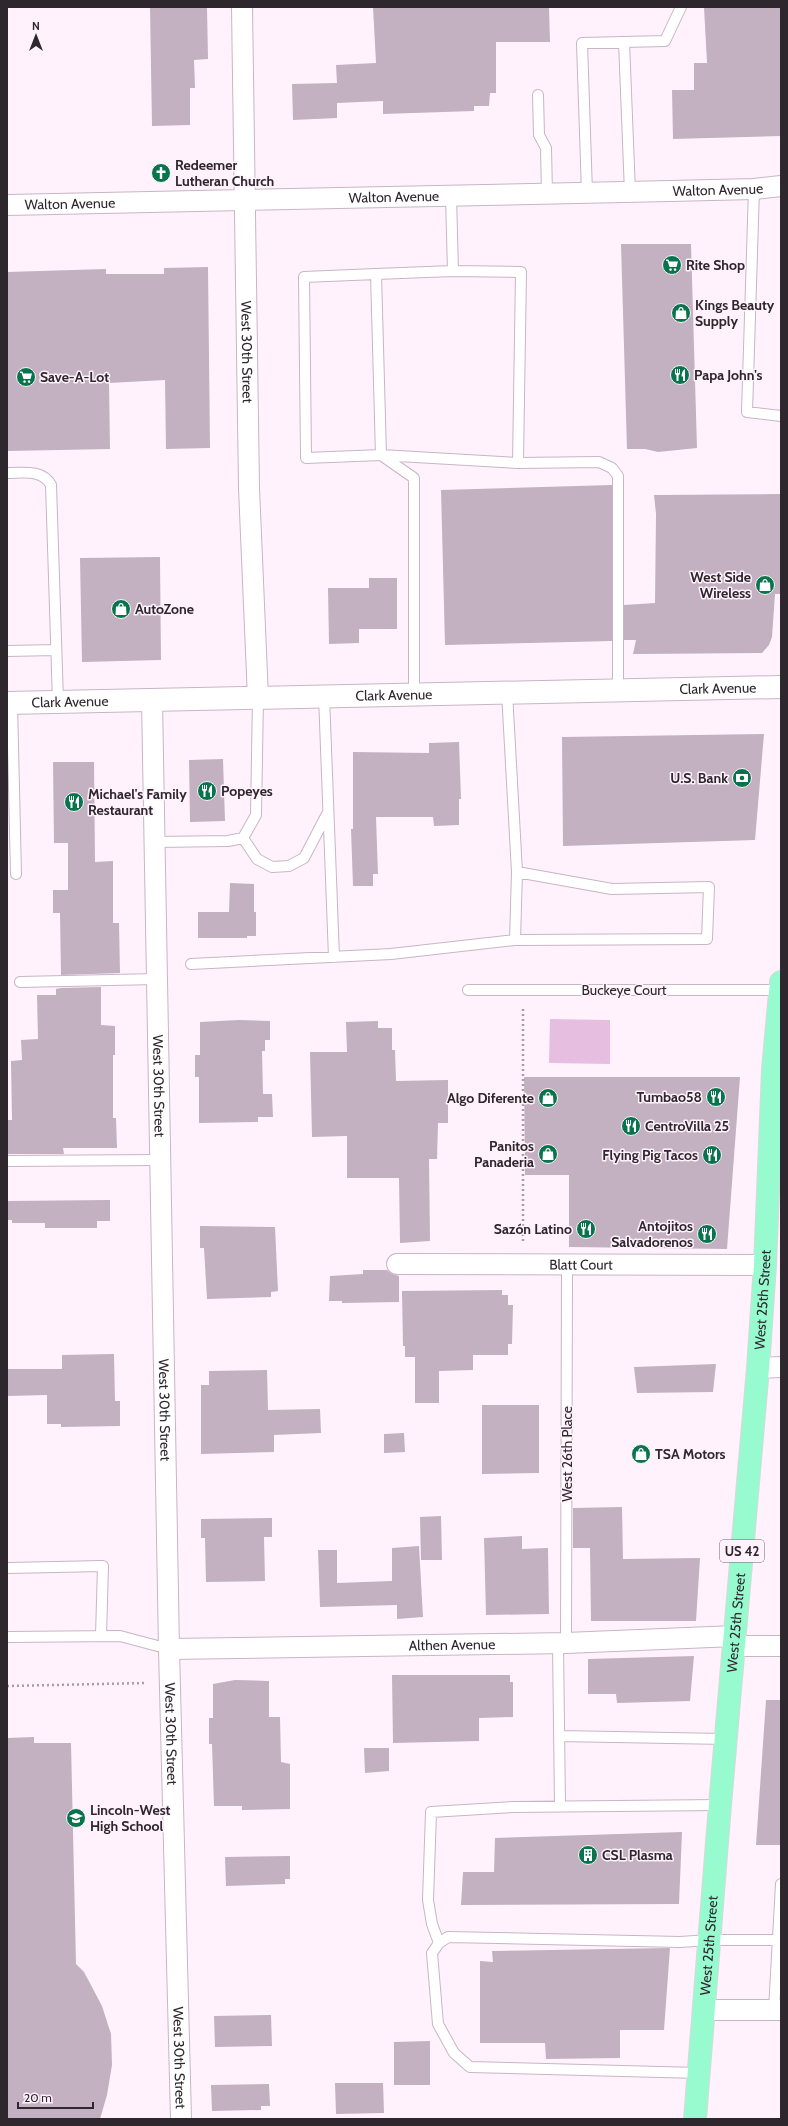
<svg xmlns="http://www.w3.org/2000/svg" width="788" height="2126" font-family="Cabin,sans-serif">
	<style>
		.green { fill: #e6bedf }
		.building { fill: #c3b0c0 }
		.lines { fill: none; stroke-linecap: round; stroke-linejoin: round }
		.service-casing { stroke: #c8b5c5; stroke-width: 12 }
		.minor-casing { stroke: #c8b5c5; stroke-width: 22 }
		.tertiary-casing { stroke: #c8b5c5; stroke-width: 24 }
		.primary-casing { stroke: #dad8d9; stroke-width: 24 }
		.path { stroke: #a79ca6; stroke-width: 2.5; stroke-dasharray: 2 3; stroke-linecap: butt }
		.service { stroke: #fff; stroke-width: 10 }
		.minor { stroke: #fff; stroke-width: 20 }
		.tertiary { stroke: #fff; stroke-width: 22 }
		.primary { stroke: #98fbd0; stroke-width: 22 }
		.labels { text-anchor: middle; stroke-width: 3; stroke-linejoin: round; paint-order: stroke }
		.shield { fill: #fff2fd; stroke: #6d646c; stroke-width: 1 }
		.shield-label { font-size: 13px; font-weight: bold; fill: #2f272e }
		.poi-label { font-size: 14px; font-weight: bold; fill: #2f272e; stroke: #fff2fd; text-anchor: start }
		.street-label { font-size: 14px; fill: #2f272e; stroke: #fff2fd }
	</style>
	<rect width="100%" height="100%" fill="#fff2fd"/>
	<path class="green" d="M550,1019L610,1020V1064L549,1063Z"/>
	<path class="building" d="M150,7H207L208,59L194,60L195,88H190V125L152,126Z
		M373,7H549L550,42H496V93H490L489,106H474V111L383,114V101L337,103V118L293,120L292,84L337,83L336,65L376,63Z
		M704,7H781V136L673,139L672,90H694V63H707Z
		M621,244H691L697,448L658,452L645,449H627Z
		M208,267L210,448L166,449L165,380L109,383L110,449L7,451V272L106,269V274H164V268Z
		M612,485V641L445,645L441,490Z
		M781,494L780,594H775L772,637L769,645L762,653L633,654L636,640H624V605L655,603L656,514L654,495Z
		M160,557L161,660L82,662L80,558Z
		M369,578H397V629H359V643L329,644L328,588H369Z
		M764,734L755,840L563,846L562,737Z
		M459,742L461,799H459V825L434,826L433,817H376L378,874H373V886H353L351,829H353V752L429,753V743Z
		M223,759L225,821L190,822L189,760Z
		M53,762H94L95,862L113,861V923H119L120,973L61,975L60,913H53V890H68V843H54Z
		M230,883L254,884V912H256V936H247V938H198V912H229Z
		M101,987V1025L115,1026V1055H113V1118H116L117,1148H63L64,1154H7V1120H12L11,1061L22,1060L21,1040L38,1039L37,995H56V989L61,988Z
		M239,1020L270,1021V1040H265V1051H262L263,1094H272L273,1117H258V1122L199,1123V1077H195V1055H200V1022Z
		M378,1021V1028H392V1050H395L396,1081L448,1080V1123H438L437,1159H429L430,1241L400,1243L399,1178H347V1136L312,1137L310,1052H347L346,1022Z
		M524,1077H740L727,1249L569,1247V1175H525Z
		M110,1200V1221H97V1228H45V1223H12V1220H7V1201Z
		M200,1226L275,1227L278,1291L271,1292V1297L207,1299L204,1248H200Z
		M363,1270H387L392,1274L399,1276V1302L342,1303V1301H329L330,1276L363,1274Z
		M502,1290V1295H508V1305H513L512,1344H508V1355H473V1370L439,1371V1403H415V1357H405V1346H403L402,1291Z
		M114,1354L115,1401H120V1426L61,1427V1424H47V1395L7,1396V1369H62V1355Z
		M716,1364L713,1392L637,1393L634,1367Z
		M267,1370L268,1410L320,1409L321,1433L274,1435V1452L201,1454V1385H209V1371Z
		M482,1405H539V1473L482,1474Z
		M404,1433L405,1452L384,1453V1434Z
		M622,1507L623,1559L700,1558L696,1621H591L590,1548H573V1508Z
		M441,1516L442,1560H421L420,1517Z
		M272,1518V1537H264L265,1581L206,1582L205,1538H201V1519Z
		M522,1536V1549L548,1548L549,1614L486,1615L484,1538Z
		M419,1546L423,1617L397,1619V1605L320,1607L318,1550H337V1583L392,1581V1548Z
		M694,1656L690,1701L617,1703L616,1694H588V1659Z
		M392,1675H510V1682H513V1717L479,1718V1741L393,1743Z
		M235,1680L269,1681V1717H280L281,1762L290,1764V1809L242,1810V1806H214L212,1744H209V1718H213V1684Z
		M766,1700H781V1845H756Z
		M34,1737V1743H71L76,1964L84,1972L102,2006L111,2034L112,2065L107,2095L100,2119H7V1738Z
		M364,1748H389V1771L365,1773Z
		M682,1832L679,1904L461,1905L463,1872H494L495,1838Z
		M290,1856V1879H285V1884L226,1886L225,1857Z
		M670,1948L664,2030H620V2058L546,2059L545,2043H480V1961L493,1962L492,1951Z
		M271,2015L272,2046L215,2047L214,2016Z
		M430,2041V2085H394V2042Z
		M335,2083H383L384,2113L336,2114Z
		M269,2084L270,2106H261V2110L212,2111L211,2085Z"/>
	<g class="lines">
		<defs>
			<path id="service" d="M624,42L630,192
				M538,95L539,135L546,148L547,194
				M754,189L747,412L781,416
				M587,193L582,43L665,41L681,7
				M376,274L304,277L306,458L381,455L518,463L521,272L453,271
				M518,463L599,462L612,468L618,476V690
				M7,473C23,473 42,469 51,485L58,701
				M7,651L56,650
				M507,692L517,872L515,940L707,939L709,887L612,889L517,872
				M414,694V478L381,455L376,274L453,271L451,196
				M324,696L334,957
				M12,703L16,874
				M243,838L257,859L272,867L289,866L304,858L327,814
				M155,842L228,841L243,838L256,815L258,698
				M191,964L391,954L515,940
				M20,982L157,979
				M468,990H780
				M7,1161L160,1160
				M7,1568L103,1566L101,1636
				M7,1637L120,1636L169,1649
				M558,1643L560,1806
				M566,1643L567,1266
				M559,1736L726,1739
				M439,1943L432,1924L428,1900L431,1812L513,1807L720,1805
				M774,2010L781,1884
				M699,2073L470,2067L454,2053L438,2024L432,1953L439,1943L448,1937L680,1942L710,1940H781"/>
			<g id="minor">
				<path id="s1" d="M242,7L249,488L258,698"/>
				<path id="s2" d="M7,205L670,191L754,189L781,186"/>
				<path id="s3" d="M152,700L169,1649L181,2119"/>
				<path id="s4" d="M397,1264L765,1265"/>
				<path d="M758,1368L781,1367"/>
				<path d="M734,1646H781"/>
				<path id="s5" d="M169,1649L566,1643L735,1636"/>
				<path d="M703,2010H781"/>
			</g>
			<g id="tertiary">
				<path id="s6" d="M7,703L781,687"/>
			</g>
			<g id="primary">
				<path id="s7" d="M695,2119L720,1805L758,1368L765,1265L773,1069L781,982"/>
			</g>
		</defs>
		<use href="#service" class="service-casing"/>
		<use href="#minor" class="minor-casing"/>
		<use href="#tertiary" class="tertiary-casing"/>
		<use href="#primary" class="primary-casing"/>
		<path class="path" d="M523,1241V1008
			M7,1686L146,1683"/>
		<use href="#service" class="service"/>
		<use href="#minor" class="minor"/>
		<use href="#tertiary" class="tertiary"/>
		<use href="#primary" class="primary"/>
	</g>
	<defs>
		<symbol id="church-disc" viewBox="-11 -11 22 22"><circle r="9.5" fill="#08744c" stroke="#fff2fd"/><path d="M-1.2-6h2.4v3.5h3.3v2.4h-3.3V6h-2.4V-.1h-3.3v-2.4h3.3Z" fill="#fff"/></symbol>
		<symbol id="supermarket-disc" viewBox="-11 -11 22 22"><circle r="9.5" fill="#08744c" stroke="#fff2fd"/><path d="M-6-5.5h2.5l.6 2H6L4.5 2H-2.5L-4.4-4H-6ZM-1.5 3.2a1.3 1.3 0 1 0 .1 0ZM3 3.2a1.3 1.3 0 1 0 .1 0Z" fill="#fff"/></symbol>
		<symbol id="shop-disc" viewBox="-11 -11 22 22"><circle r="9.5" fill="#08744c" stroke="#fff2fd"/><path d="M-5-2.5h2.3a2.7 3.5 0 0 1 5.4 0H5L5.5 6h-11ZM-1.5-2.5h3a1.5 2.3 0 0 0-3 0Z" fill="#fff"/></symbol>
		<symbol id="restaurant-disc" viewBox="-11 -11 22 22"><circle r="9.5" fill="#08744c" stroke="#fff2fd"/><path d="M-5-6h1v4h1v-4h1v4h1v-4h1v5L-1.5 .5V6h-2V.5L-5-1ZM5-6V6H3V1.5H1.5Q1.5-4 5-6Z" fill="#fff"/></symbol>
		<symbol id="bank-disc" viewBox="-11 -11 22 22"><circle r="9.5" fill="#08744c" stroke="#fff2fd"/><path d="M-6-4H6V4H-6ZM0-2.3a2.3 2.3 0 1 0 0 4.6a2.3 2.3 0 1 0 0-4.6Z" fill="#fff"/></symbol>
		<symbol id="school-disc" viewBox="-11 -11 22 22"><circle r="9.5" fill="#08744c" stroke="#fff2fd"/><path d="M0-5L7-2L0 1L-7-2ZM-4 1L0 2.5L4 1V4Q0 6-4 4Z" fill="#fff"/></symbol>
		<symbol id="building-disc" viewBox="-11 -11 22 22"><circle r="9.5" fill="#08744c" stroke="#fff2fd"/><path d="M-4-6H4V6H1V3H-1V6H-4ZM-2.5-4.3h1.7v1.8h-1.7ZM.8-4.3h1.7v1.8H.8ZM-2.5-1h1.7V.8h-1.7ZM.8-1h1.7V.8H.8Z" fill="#fff"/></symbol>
	</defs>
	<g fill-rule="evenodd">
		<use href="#church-disc" x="150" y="162" width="22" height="22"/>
		<use href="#supermarket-disc" x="661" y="254" width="22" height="22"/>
		<use href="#shop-disc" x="670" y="302" width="22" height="22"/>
		<use href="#restaurant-disc" x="669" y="364" width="22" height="22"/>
		<use href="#supermarket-disc" x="15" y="366" width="22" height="22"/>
		<use href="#shop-disc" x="754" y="574" width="22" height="22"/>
		<use href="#shop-disc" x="110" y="598" width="22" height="22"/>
		<use href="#bank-disc" x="731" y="767" width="22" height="22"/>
		<use href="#restaurant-disc" x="196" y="780" width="22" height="22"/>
		<use href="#restaurant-disc" x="63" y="791" width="22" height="22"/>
		<use href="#restaurant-disc" x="705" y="1086" width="22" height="22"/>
		<use href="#shop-disc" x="537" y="1087" width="22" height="22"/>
		<use href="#restaurant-disc" x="620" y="1115" width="22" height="22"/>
		<use href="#shop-disc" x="537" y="1143" width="22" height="22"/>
		<use href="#restaurant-disc" x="701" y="1144" width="22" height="22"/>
		<use href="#restaurant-disc" x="575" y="1218" width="22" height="22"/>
		<use href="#restaurant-disc" x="696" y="1223" width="22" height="22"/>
		<use href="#shop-disc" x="630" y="1443" width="22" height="22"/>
		<use href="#school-disc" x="65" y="1807" width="22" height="22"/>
		<use href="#building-disc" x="577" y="1844" width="22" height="22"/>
	</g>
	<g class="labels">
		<rect class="shield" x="720" y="1540" width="44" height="22" rx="3"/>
		<g class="shield-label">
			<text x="742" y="1556">US 42</text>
		</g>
		<g class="poi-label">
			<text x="175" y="170">Redeemer<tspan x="175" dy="16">Lutheran Church</tspan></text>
			<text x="686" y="270">Rite Shop</text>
			<text x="695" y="310">Kings Beauty<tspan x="695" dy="16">Supply</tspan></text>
			<text x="694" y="380">Papa John's</text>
			<text x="40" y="382">Save-A-Lot</text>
			<text x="751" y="582" text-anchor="end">West Side<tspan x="751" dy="16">Wireless</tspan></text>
			<text x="135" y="614">AutoZone</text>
			<text x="728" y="783" text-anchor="end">U.S. Bank</text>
			<text x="221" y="796">Popeyes</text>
			<text x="88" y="799">Michael's Family<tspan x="88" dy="16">Restaurant</tspan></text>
			<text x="702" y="1102" text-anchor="end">Tumbao58</text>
			<text x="534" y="1103" text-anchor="end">Algo Diferente</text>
			<text x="645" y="1131">CentroVilla 25</text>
			<text x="534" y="1151" text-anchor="end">Panitos<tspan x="534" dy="16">Panaderia</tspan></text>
			<text x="698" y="1160" text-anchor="end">Flying Pig Tacos</text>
			<text x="693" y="1231" text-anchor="end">Antojitos<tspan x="693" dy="16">Salvadorenos</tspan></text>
			<text x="572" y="1234" text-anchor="end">Sazón Latino</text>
			<text x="655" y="1459">TSA Motors</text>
			<text x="90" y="1815">Lincoln-West<tspan x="90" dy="16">High School</tspan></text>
			<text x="602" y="1860">CSL Plasma</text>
		</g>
		<g class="street-label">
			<text dy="5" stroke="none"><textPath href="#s2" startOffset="711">Walton Avenue</textPath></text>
			<text dy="5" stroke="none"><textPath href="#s2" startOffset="387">Walton Avenue</textPath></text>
			<text dy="5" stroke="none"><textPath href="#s2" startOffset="63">Walton Avenue</textPath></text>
			<text dy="5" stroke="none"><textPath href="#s1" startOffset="345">West 30th Street</textPath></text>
			<text dy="5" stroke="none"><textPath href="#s6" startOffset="711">Clark Avenue</textPath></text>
			<text dy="5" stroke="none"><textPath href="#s6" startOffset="387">Clark Avenue</textPath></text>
			<text dy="5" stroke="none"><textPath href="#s6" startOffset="63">Clark Avenue</textPath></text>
			<text x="624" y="995">Buckeye Court</text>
			<text dy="5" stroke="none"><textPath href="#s3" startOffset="386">West 30th Street</textPath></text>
			<text dy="5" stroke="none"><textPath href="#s4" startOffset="184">Blatt Court</textPath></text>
			<text dy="5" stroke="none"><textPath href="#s7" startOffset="822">West 25th Street</textPath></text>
			<text dy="5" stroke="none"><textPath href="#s3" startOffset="710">West 30th Street</textPath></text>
			<text transform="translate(567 1454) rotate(-90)" y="5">West 26th Place</text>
			<text dy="5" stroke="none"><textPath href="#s7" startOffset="498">West 25th Street</textPath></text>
			<text dy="5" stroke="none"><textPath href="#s5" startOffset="283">Althen Avenue</textPath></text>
			<text dy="5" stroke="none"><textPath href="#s3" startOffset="1034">West 30th Street</textPath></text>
			<text dy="5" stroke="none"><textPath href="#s7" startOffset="174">West 25th Street</textPath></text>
			<text dy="5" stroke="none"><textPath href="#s3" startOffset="1358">West 30th Street</textPath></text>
		</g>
	</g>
	<rect width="788" height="2126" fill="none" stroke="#2f272e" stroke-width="16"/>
	<g transform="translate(36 36)" stroke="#fff2fd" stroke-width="3" paint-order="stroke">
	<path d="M0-3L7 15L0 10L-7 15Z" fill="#2f272e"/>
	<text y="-6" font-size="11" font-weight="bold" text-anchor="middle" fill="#2f272e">N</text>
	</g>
	<path d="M18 2102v6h75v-6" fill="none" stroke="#2f272e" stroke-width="2"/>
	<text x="24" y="2102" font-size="12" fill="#2f272e" stroke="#fff2fd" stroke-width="3" paint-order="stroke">20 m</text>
</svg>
